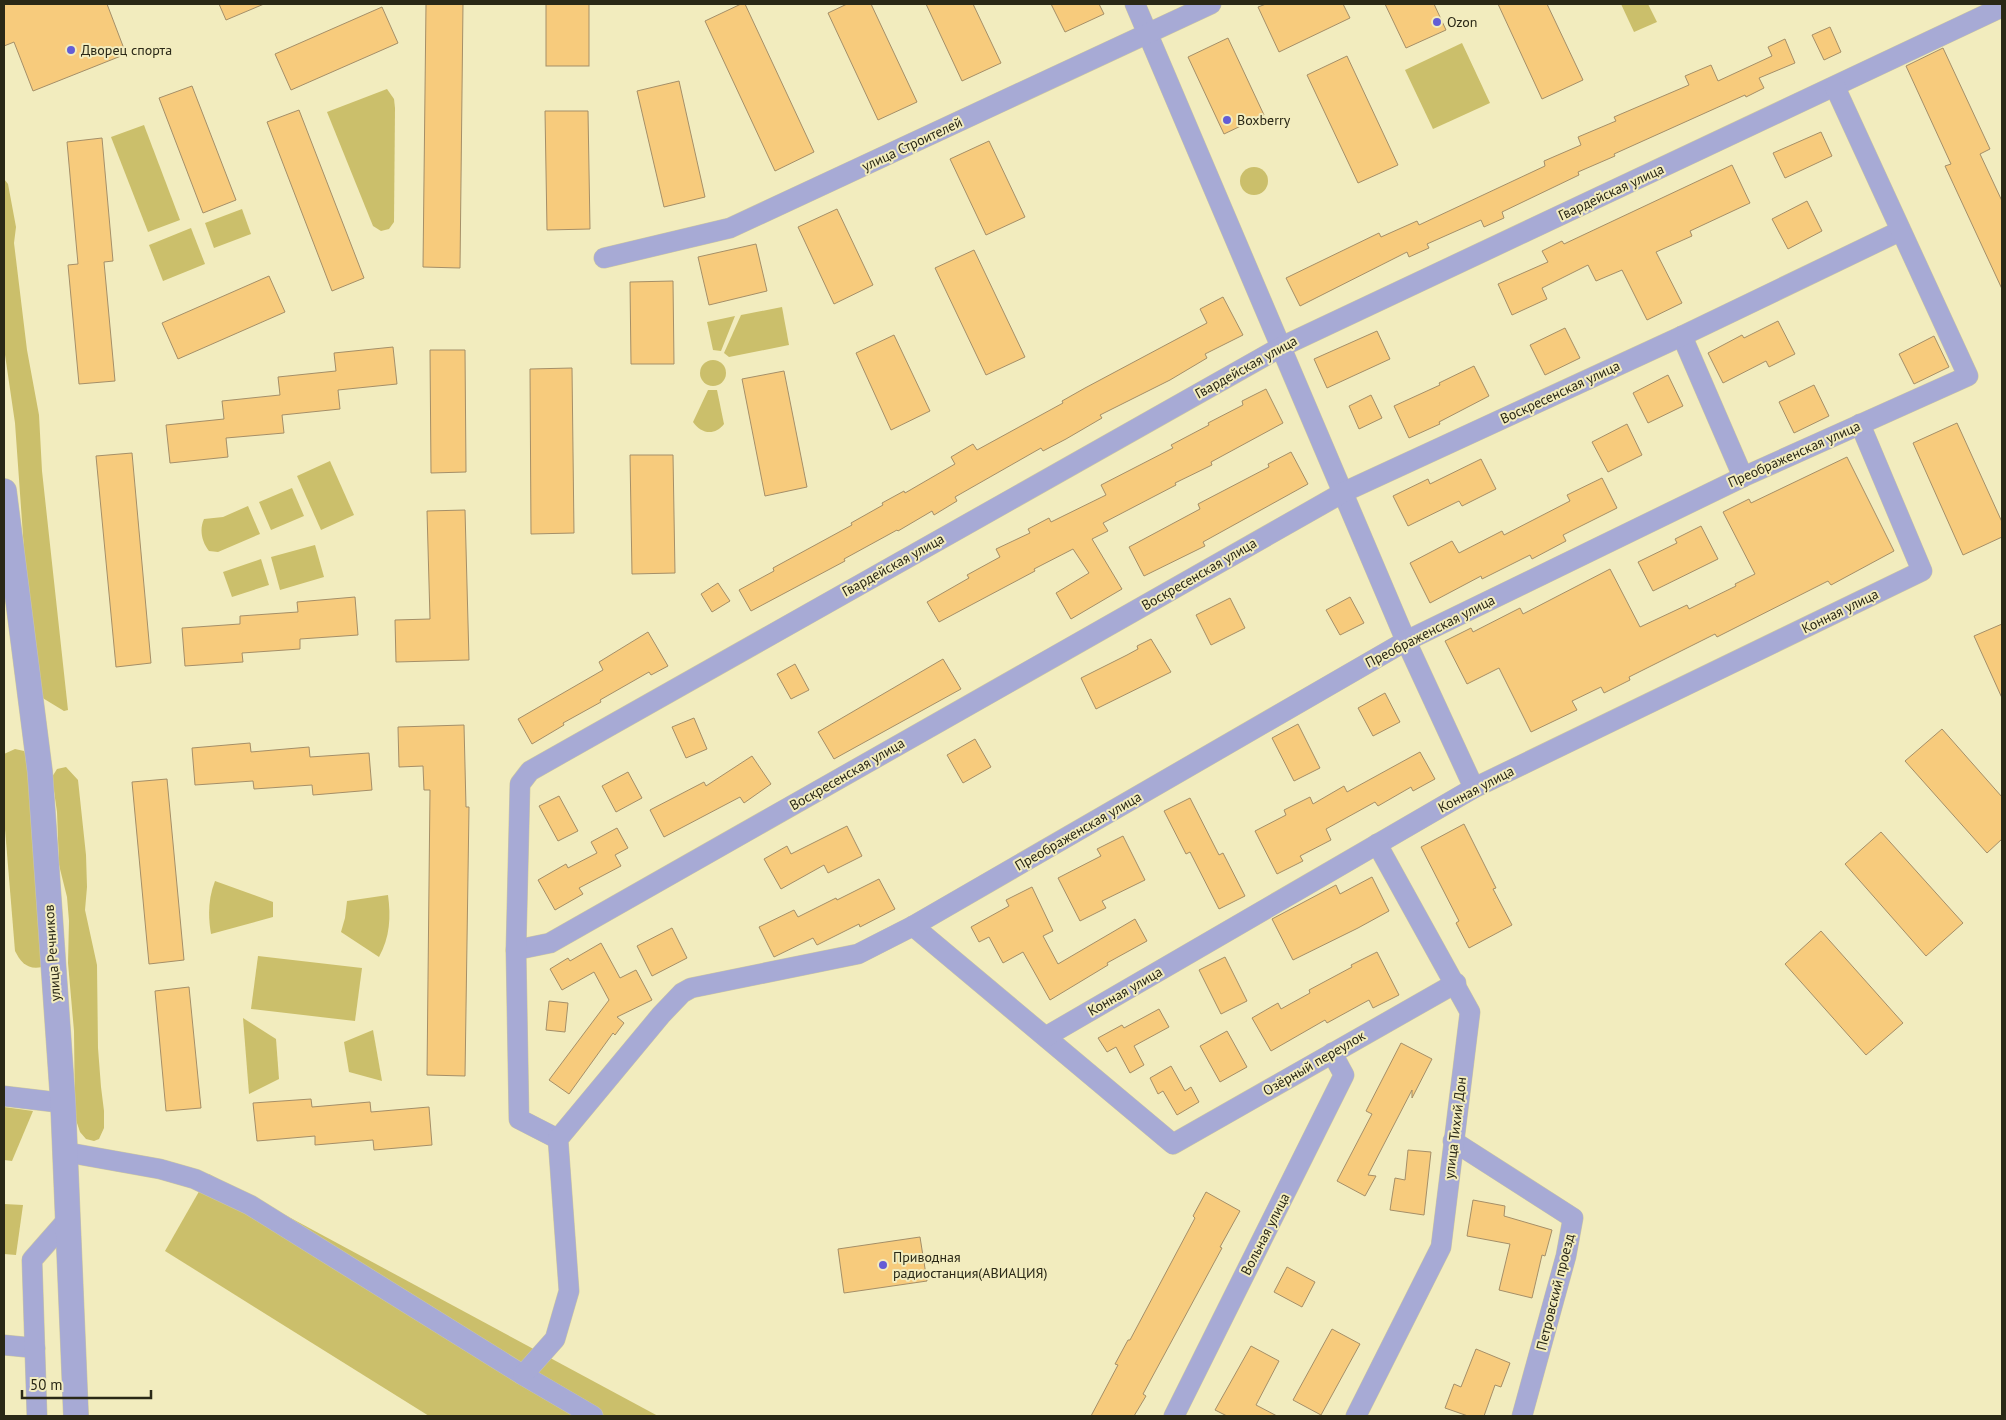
<svg xmlns="http://www.w3.org/2000/svg" width="2006" height="1420" font-family="'PT Sans',sans-serif">
<style>
.green{fill:#cbbf6b}
.building{fill:#f7cb7c;stroke:#a58f68}
.lines{fill:none;stroke-linecap:round;stroke-linejoin:round}
.minor-casing{stroke:#cec9a0;stroke-width:21}
.tertiary-casing{stroke:#cec9a0;stroke-width:26}
.minor{stroke:#a7aad5;stroke-width:20}
.tertiary{stroke:#a7aad5;stroke-width:25}
.poi-dot{fill:#635dd6;stroke:#f2ecbe;stroke-width:2}
.labels{text-anchor:middle;dominant-baseline:central;stroke-width:4;stroke-linejoin:round;paint-order:stroke}
.poi-label{font-size:14px;fill:#2a2816;stroke:#f2ecbe;text-anchor:start}
.street-label{font-size:14px;fill:#2a2816;stroke:#f2ecbe}
</style>
<rect width="100%" height="100%" fill="#f2ecbe"/>
<g class="green">
<path d="M 1621,4 L 1648,4 L 1657,22 L 1634,32 Z"/>
<path d="M 1462,43 L 1490,103 L 1433,129 L 1405,70 Z"/>
<path d="M 387,89 L 394,99 L 395,108 L 394,222 L 389,229 L 381,231 L 373,226 L 327,112 Z"/>
<path d="M 144,125 L 180,220 L 148,232 L 111,137 Z"/>
<circle cx="1254" cy="181" r="14"/>
<path d="M 4,179 L 8,184 L 16,227 L 14,243 L 27,350 L 39,415 L 42,471 L 68,710 L 64,711 L 41,697 L 28,606 L 15,423 L 4,348 Z"/>
<path d="M 242,209 L 251,234 L 214,248 L 205,223 Z"/>
<path d="M 191,228 L 205,264 L 163,281 L 149,245 Z"/>
<path d="M 782,307 L 789,345 L 729,357 L 724,353 L 741,315 Z"/>
<path d="M 735,316 L 721,351 L 713,350 L 707,322 Z"/>
<circle cx="713" cy="373" r="13"/>
<path d="M 708,390 L 717,390 L 724,424 C 715,436 701,434 693,422 Z"/>
<path d="M 330,461 L 354,515 L 321,530 L 297,476 Z"/>
<path d="M 292,488 L 304,516 L 271,530 L 259,502 Z"/>
<path d="M 248,506 L 260,534 L 218,552 L 209,551 C 202,542 199,530 204,519 L 223,517 Z"/>
<path d="M 315,545 L 324,577 L 280,590 L 271,557 Z"/>
<path d="M 261,559 L 269,585 L 232,597 L 223,572 Z"/>
<path d="M 15,749 L 24,751 L 28,759 L 42,967 C 28,970 21,963 15,951 L 4,817 L 4,754 Z"/>
<path d="M 66,767 L 78,780 L 86,855 L 87,887 L 85,910 L 97,965 L 98,1048 L 101,1087 L 104,1111 L 104,1128 L 99,1139 L 94,1141 L 86,1139 L 80,1132 L 75,1117 L 74,1031 L 68,963 L 69,921 L 67,897 L 59,865 L 57,812 L 52,777 L 57,769 Z"/>
<path d="M 215,881 L 273,902 L 273,917 L 211,934 C 208,916 208,899 215,881 Z"/>
<path d="M 388,895 C 391,917 390,937 379,957 L 341,932 L 345,918 L 347,901 Z"/>
<path d="M 258,956 L 362,968 L 355,1021 L 251,1009 Z"/>
<path d="M 243,1018 L 276,1039 L 279,1079 L 249,1094 Z"/>
<path d="M 373,1030 L 382,1081 L 349,1072 L 344,1042 Z"/>
<path d="M 4,1107 L 33,1111 L 12,1161 L 4,1160 Z"/>
<path d="M 209,1174 L 658,1416 L 429,1416 L 165,1251 Z"/>
<path d="M 4,1204 L 23,1205 L 16,1255 L 4,1254 Z"/>
</g>
<g class="building">
<path d="M 4,4 L 107,4 L 126,54 L 33,91 L 14,42 L 4,46 Z"/>
<path d="M 219,4 L 264,4 L 226,20 Z"/>
<path d="M 426,4 L 463,4 L 460,268 L 423,267 Z"/>
<rect x="546" y="4" width="43" height="62"/>
<path d="M 741,4 L 745,4 L 814,152 L 775,171 L 705,21 Z"/>
<path d="M 847,4 L 871,4 L 917,102 L 878,120 L 828,13 Z"/>
<path d="M 926,4 L 973,4 L 1001,63 L 962,81 Z"/>
<path d="M 1051,4 L 1099,4 L 1104,14 L 1065,32 Z"/>
<path d="M 1266,4 L 1343,4 L 1350,18 L 1279,52 L 1258,7 Z"/>
<path d="M 1385,4 L 1434,4 L 1446,30 L 1406,48 Z"/>
<path d="M 1498,4 L 1547,4 L 1583,80 L 1542,99 Z"/>
<path d="M 382,7 L 398,43 L 291,90 L 275,54 Z"/>
<path d="M 1830,27 L 1841,52 L 1824,60 L 1812,35 Z"/>
<path d="M 1228,38 L 1264,115 L 1224,134 L 1188,57 Z"/>
<path d="M 1785,39 L 1795,63 L 1759,78 L 1764,88 L 1746,97 L 1745,95 L 1614,154 L 1615,156 L 1578,172 L 1579,175 L 1502,212 L 1504,218 L 1484,227 L 1481,220 L 1427,244 L 1429,248 L 1409,257 L 1407,252 L 1300,306 L 1286,278 L 1379,233 L 1381,237 L 1417,221 L 1419,225 L 1545,166 L 1544,161 L 1581,145 L 1578,137 L 1616,121 L 1614,117 L 1689,85 L 1685,76 L 1711,65 L 1718,81 L 1772,56 L 1768,47 Z"/>
<path d="M 1943,48 L 1990,149 L 1980,154 L 2002,201 L 2002,289 L 1945,166 L 1951,164 L 1906,66 Z"/>
<path d="M 1347,56 L 1398,165 L 1358,183 L 1307,75 Z"/>
<path d="M 679,81 L 705,197 L 664,207 L 637,91 Z"/>
<path d="M 192,86 L 236,200 L 203,213 L 159,98 Z"/>
<path d="M 299,110 L 364,278 L 332,291 L 267,122 Z"/>
<path d="M 545,111 L 588,111 L 590,229 L 547,230 Z"/>
<path d="M 1821,132 L 1832,156 L 1785,178 L 1773,153 Z"/>
<path d="M 102,138 L 113,261 L 104,262 L 115,381 L 79,384 L 68,265 L 78,264 L 67,142 Z"/>
<path d="M 989,141 L 1025,217 L 986,235 L 950,159 Z"/>
<path d="M 1732,165 L 1750,203 L 1690,231 L 1692,236 L 1656,252 L 1682,303 L 1647,320 L 1622,270 L 1596,281 L 1588,265 L 1542,288 L 1547,299 L 1512,315 L 1498,284 L 1548,262 L 1542,251 L 1562,241 L 1564,244 Z"/>
<path d="M 1807,201 L 1822,231 L 1788,249 L 1772,219 Z"/>
<path d="M 837,209 L 873,285 L 834,304 L 798,227 Z"/>
<path d="M 756,244 L 767,291 L 709,305 L 698,257 Z"/>
<path d="M 974,250 L 1025,357 L 986,375 L 935,268 Z"/>
<path d="M 269,276 L 285,312 L 178,359 L 162,323 Z"/>
<path d="M 673,281 L 674,364 L 631,364 L 630,282 Z"/>
<path d="M 1223,297 L 1243,335 L 1205,354 L 1207,358 L 1170,380 L 1100,415 L 1102,418 L 1066,439 L 1043,451 L 1041,448 L 955,497 L 957,501 L 934,515 L 932,511 L 898,531 L 897,530 L 844,559 L 845,561 L 751,611 L 739,590 L 774,571 L 773,568 L 852,525 L 851,523 L 883,505 L 882,503 L 904,491 L 905,493 L 955,464 L 951,457 L 973,444 L 977,450 L 1063,403 L 1062,401 L 1085,388 L 1207,323 L 1200,309 Z"/>
<path d="M 1778,321 L 1795,354 L 1769,367 L 1766,361 L 1723,383 L 1708,353 L 1742,335 L 1744,338 Z"/>
<path d="M 1565,328 L 1580,358 L 1545,375 L 1530,345 Z"/>
<path d="M 1377,331 L 1390,359 L 1327,388 L 1314,359 Z"/>
<path d="M 894,335 L 930,411 L 891,430 L 856,353 Z"/>
<path d="M 1934,336 L 1949,367 L 1914,384 L 1899,354 Z"/>
<path d="M 393,347 L 397,384 L 338,390 L 340,409 L 282,415 L 284,433 L 226,438 L 228,457 L 170,463 L 166,425 L 224,419 L 222,401 L 280,395 L 278,377 L 336,371 L 334,353 Z"/>
<path d="M 430,350 L 465,350 L 466,472 L 431,473 Z"/>
<path d="M 1474,366 L 1489,396 L 1439,422 L 1440,424 L 1409,438 L 1394,406 L 1440,385 L 1439,383 Z"/>
<path d="M 572,368 L 574,533 L 531,534 L 530,369 Z"/>
<path d="M 784,371 L 807,487 L 765,496 L 742,379 Z"/>
<path d="M 1668,375 L 1683,406 L 1648,423 L 1633,393 Z"/>
<path d="M 1814,385 L 1829,416 L 1794,433 L 1779,402 Z"/>
<path d="M 1266,389 L 1283,423 L 1211,462 L 1212,465 L 1175,483 L 1176,485 L 1103,523 L 1108,531 L 1092,539 L 1122,589 L 1071,619 L 1056,593 L 1089,573 L 1073,549 L 1034,569 L 1035,571 L 939,622 L 927,602 L 969,578 L 967,575 L 1000,557 L 996,549 L 1030,533 L 1028,529 L 1049,518 L 1051,522 L 1106,495 L 1101,485 L 1173,448 L 1171,445 L 1209,425 L 1208,423 L 1243,405 L 1242,401 Z"/>
<path d="M 1371,395 L 1382,418 L 1359,429 L 1349,406 Z"/>
<path d="M 1957,423 L 2002,522 L 2002,537 L 1963,555 L 1913,443 Z"/>
<path d="M 1627,424 L 1642,455 L 1608,472 L 1592,442 Z"/>
<path d="M 1291,452 L 1308,484 L 1203,542 L 1205,546 L 1144,576 L 1129,547 L 1200,509 L 1198,504 L 1269,467 L 1268,464 Z"/>
<path d="M 132,453 L 151,663 L 116,667 L 96,456 Z"/>
<path d="M 630,455 L 673,455 L 675,573 L 632,574 Z"/>
<path d="M 1847,457 L 1894,551 L 1831,585 L 1828,581 L 1717,637 L 1715,634 L 1629,677 L 1630,680 L 1604,693 L 1601,687 L 1572,701 L 1577,710 L 1531,732 L 1499,668 L 1467,684 L 1445,641 L 1471,628 L 1473,632 L 1520,608 L 1523,614 L 1610,569 L 1640,627 L 1687,605 L 1689,609 L 1736,586 L 1735,584 L 1755,574 L 1723,512 L 1749,499 L 1751,503 Z"/>
<path d="M 1481,459 L 1496,489 L 1462,506 L 1459,501 L 1408,526 L 1393,496 L 1428,479 L 1430,484 Z"/>
<path d="M 1602,478 L 1617,508 L 1563,535 L 1566,541 L 1532,559 L 1530,555 L 1482,579 L 1481,576 L 1430,603 L 1410,563 L 1452,541 L 1459,553 L 1502,531 L 1504,535 L 1570,501 L 1567,495 Z"/>
<path d="M 465,510 L 469,660 L 396,662 L 395,620 L 430,619 L 427,511 Z"/>
<path d="M 1701,526 L 1718,559 L 1653,591 L 1638,562 L 1677,543 L 1675,539 Z"/>
<path d="M 718,583 L 730,601 L 712,612 L 701,594 Z"/>
<path d="M 355,597 L 358,635 L 300,639 L 300,649 L 242,653 L 243,662 L 185,666 L 182,628 L 240,624 L 240,616 L 298,612 L 297,602 Z"/>
<path d="M 1350,597 L 1364,623 L 1340,635 L 1326,610 Z"/>
<path d="M 1230,598 L 1245,628 L 1211,645 L 1196,615 Z"/>
<path d="M 2002,624 L 2002,698 L 1974,636 Z"/>
<path d="M 648,632 L 668,666 L 651,675 L 649,672 L 600,700 L 601,702 L 563,723 L 564,725 L 532,744 L 518,719 L 603,670 L 599,662 Z"/>
<path d="M 1151,639 L 1171,672 L 1096,709 L 1081,678 L 1127,655 L 1138,649 L 1137,646 Z"/>
<path d="M 943,659 L 961,689 L 834,759 L 818,732 Z"/>
<path d="M 795,664 L 809,690 L 791,699 L 777,674 Z"/>
<path d="M 1385,693 L 1400,722 L 1373,736 L 1358,708 Z"/>
<path d="M 694,718 L 707,749 L 686,758 L 672,727 Z"/>
<path d="M 1298,724 L 1320,768 L 1294,781 L 1272,738 Z"/>
<path d="M 464,725 L 466,807 L 469,807 L 465,1076 L 427,1075 L 430,790 L 424,790 L 423,766 L 399,767 L 398,727 Z"/>
<path d="M 1942,729 L 2002,797 L 2002,839 L 1987,853 L 1905,761 Z"/>
<path d="M 975,739 L 991,767 L 963,783 L 947,755 Z"/>
<path d="M 250,743 L 251,752 L 309,747 L 310,757 L 369,753 L 372,790 L 313,795 L 312,785 L 254,789 L 253,781 L 195,785 L 192,748 Z"/>
<path d="M 1420,752 L 1435,779 L 1413,791 L 1411,787 L 1378,806 L 1375,802 L 1326,829 L 1331,840 L 1300,856 L 1303,861 L 1277,874 L 1255,831 L 1286,815 L 1284,810 L 1310,797 L 1313,804 L 1344,786 L 1347,792 Z"/>
<path d="M 752,756 L 771,784 L 744,803 L 740,797 L 664,837 L 650,810 L 704,782 L 706,786 Z"/>
<path d="M 628,772 L 642,798 L 616,812 L 602,786 Z"/>
<path d="M 167,779 L 184,960 L 149,964 L 132,782 Z"/>
<path d="M 559,796 L 578,831 L 558,841 L 539,806 Z"/>
<path d="M 1190,798 L 1219,855 L 1223,853 L 1245,896 L 1219,909 L 1190,852 L 1186,854 L 1164,811 Z"/>
<path d="M 1464,824 L 1496,888 L 1493,889 L 1512,925 L 1469,948 L 1456,923 L 1459,921 L 1421,847 Z"/>
<path d="M 847,826 L 862,856 L 828,873 L 824,865 L 781,889 L 764,859 L 787,846 L 791,854 Z"/>
<path d="M 617,828 L 628,848 L 615,855 L 621,866 L 579,888 L 583,894 L 555,910 L 538,880 L 566,864 L 568,868 L 597,853 L 591,842 Z"/>
<path d="M 1881,832 L 1963,923 L 1926,956 L 1845,864 Z"/>
<path d="M 1123,836 L 1145,880 L 1102,901 L 1106,908 L 1080,921 L 1058,878 L 1101,856 L 1097,849 Z"/>
<path d="M 1372,877 L 1389,911 L 1358,928 L 1293,960 L 1272,919 L 1336,885 L 1340,894 Z"/>
<path d="M 879,879 L 895,909 L 860,927 L 859,924 L 817,945 L 813,938 L 774,957 L 759,927 L 794,910 L 798,917 L 836,898 L 837,900 Z"/>
<path d="M 1032,887 L 1053,931 L 1043,936 L 1058,964 L 1135,919 L 1147,941 L 1107,963 L 1108,965 L 1050,1000 L 1023,952 L 1003,963 L 989,937 L 979,942 L 971,927 L 1009,906 L 1006,900 Z"/>
<path d="M 672,928 L 687,958 L 652,976 L 637,946 Z"/>
<path d="M 1821,931 L 1903,1023 L 1866,1055 L 1785,964 Z"/>
<path d="M 601,943 L 620,978 L 636,970 L 652,1000 L 617,1017 L 624,1023 L 615,1035 L 613,1033 L 569,1094 L 549,1080 L 609,1000 L 594,972 L 562,990 L 550,969 L 568,958 L 570,961 Z"/>
<path d="M 1377,952 L 1399,995 L 1373,1008 L 1369,1000 L 1327,1023 L 1325,1020 L 1271,1051 L 1252,1018 L 1278,1003 L 1281,1009 L 1310,993 L 1309,990 L 1352,967 L 1351,965 Z"/>
<path d="M 1225,957 L 1247,1001 L 1221,1014 L 1199,970 Z"/>
<path d="M 189,987 L 201,1108 L 166,1111 L 155,991 Z"/>
<path d="M 549,1001 L 568,1003 L 565,1032 L 546,1030 Z"/>
<path d="M 1159,1009 L 1169,1027 L 1134,1046 L 1144,1065 L 1130,1073 L 1116,1047 L 1107,1052 L 1098,1038 L 1122,1025 L 1124,1028 Z"/>
<path d="M 1227,1031 L 1247,1067 L 1220,1082 L 1200,1046 Z"/>
<path d="M 1401,1043 L 1432,1059 L 1412,1098 L 1412,1090 L 1368,1175 L 1376,1176 L 1365,1196 L 1337,1181 L 1372,1114 L 1366,1111 Z"/>
<path d="M 1171,1066 L 1185,1091 L 1191,1087 L 1199,1102 L 1177,1115 L 1163,1091 L 1158,1094 L 1150,1078 Z"/>
<path d="M 311,1099 L 312,1107 L 370,1102 L 371,1112 L 429,1107 L 432,1145 L 374,1150 L 373,1140 L 315,1145 L 315,1136 L 257,1141 L 253,1103 Z"/>
<path d="M 1408,1150 L 1431,1152 L 1424,1215 L 1390,1210 L 1395,1178 L 1405,1180 Z"/>
<path d="M 1206,1192 L 1240,1211 L 1220,1247 L 1222,1248 L 1143,1394 L 1146,1396 L 1134,1416 L 1091,1416 L 1118,1365 L 1115,1364 L 1128,1340 L 1130,1340 L 1195,1218 L 1193,1216 Z"/>
<path d="M 1473,1200 L 1505,1206 L 1504,1216 L 1552,1230 L 1545,1256 L 1542,1255 L 1532,1298 L 1499,1290 L 1510,1244 L 1467,1236 Z"/>
<path d="M 920,1237 L 927,1281 L 844,1293 L 838,1249 Z"/>
<path d="M 1287,1267 L 1315,1282 L 1302,1307 L 1274,1292 Z"/>
<path d="M 1332,1329 L 1360,1344 L 1321,1415 L 1293,1400 Z"/>
<path d="M 1251,1346 L 1279,1361 L 1256,1405 L 1277,1416 L 1227,1416 L 1215,1410 Z"/>
<path d="M 1476,1349 L 1510,1363 L 1501,1387 L 1495,1385 L 1484,1416 L 1468,1416 L 1445,1408 L 1454,1384 L 1461,1387 Z"/>
</g>
<g class="lines">
<g class="minor-casing">
<g id="minor">
<path d="M 1135,4 L 1406,641 L 1474,788"/>
<path d="M 604,258 L 730,228 L 1211,4"/>
<path d="M 1682,336 L 1743,477"/>
<path d="M 913,926 L 1173,1144 L 1456,983"/>
<path d="M 516,950 L 550,943 L 1344,492 L 1682,336 L 1900,231"/>
<path d="M 1047,1036 L 1474,788 L 1922,571 L 1860,424"/>
<path d="M 4,1096 L 63,1103"/>
<path d="M 558,1139 L 519,1119 L 516,950 L 520,784 L 530,771 L 1281,347 L 2002,7"/>
<path d="M 1453,1141 L 1573,1218 L 1566,1256 L 1522,1416"/>
<path d="M 65,1152 L 160,1169 L 195,1179 L 250,1205 L 523,1375 L 593,1416"/>
<path d="M 4,1345 L 35,1348"/>
<path d="M 523,1375 L 555,1339 L 569,1291 L 558,1139 L 661,1015 L 682,993 L 691,988 L 858,954 L 913,926 L 1406,641 L 1743,477 L 1968,376 L 1835,87"/>
<path d="M 37,1416 L 32,1260 L 68,1219"/>
<path d="M 1174,1416 L 1344,1075 L 1332,1053"/>
<path d="M 1356,1416 L 1441,1247 L 1470,1012 L 1377,844"/>
</g>
</g>
<g class="tertiary-casing">
<path id="tertiary" d="M 4,491 L 40,772 L 63,1103 L 76,1416"/>
</g>
<use href="#minor" class="minor"/>
<use href="#tertiary" class="tertiary"/>
</g>
<g class="poi-dot">
<circle cx="1437" cy="22" r="5"/>
<circle cx="71" cy="50" r="5"/>
<circle cx="1227" cy="120" r="5"/>
<circle cx="883" cy="1265" r="5"/>
</g>
<g class="labels">
<g class="poi-label">
<text x="1447" y="22">Ozon</text>
<text x="81" y="50">Дворец спорта</text>
<text x="1237" y="120">Boxberry</text>
<text x="893" y="1257">Приводная<tspan x="893" dy="16">радиостанция(АВИАЦИЯ)</tspan></text>
</g>
<g class="street-label">
<text transform="translate(912 144) rotate(-25)">улица Строителей</text>
<text transform="translate(1611 192) rotate(-25)">Гвардейская улица</text>
<text transform="translate(1246 367) rotate(-29)">Гвардейская улица</text>
<text transform="translate(1560 392) rotate(-25)">Воскресенская улица</text>
<text transform="translate(1794 454) rotate(-24)">Преображенская улица</text>
<text transform="translate(893 565) rotate(-29)">Гвардейская улица</text>
<text transform="translate(1199 574) rotate(-30)">Воскресенская улица</text>
<text transform="translate(1840 611) rotate(-26)">Конная улица</text>
<text transform="translate(1430 631) rotate(-27)">Преображенская улица</text>
<text transform="translate(847 774) rotate(-30)">Воскресенская улица</text>
<text transform="translate(1476 789) rotate(-28)">Конная улица</text>
<text transform="translate(1078 831) rotate(-30)">Преображенская улица</text>
<text transform="translate(52 953) rotate(-94)">улица Речников</text>
<text transform="translate(1125 991) rotate(-30)">Конная улица</text>
<text transform="translate(1314 1063) rotate(-30)">Озёрный переулок</text>
<text transform="translate(1455 1128) rotate(-83)">улица Тихий Дон</text>
<text transform="translate(1265 1234) rotate(-63)">Вольная улица</text>
<text transform="translate(1555 1292) rotate(-76)">Петровский проезд</text>
</g>
</g>
<rect width="2006" height="1420" fill="none" stroke="#2a2816" stroke-width="10"/>
<path d="M22 1390v8h129v-8" fill="none" stroke="#2a2816" stroke-width="2.5"/>
<text x="30" y="1390" font-size="15" fill="#2a2816" stroke="#f2ecbe" stroke-width="4" paint-order="stroke">50 m</text>
</svg>
